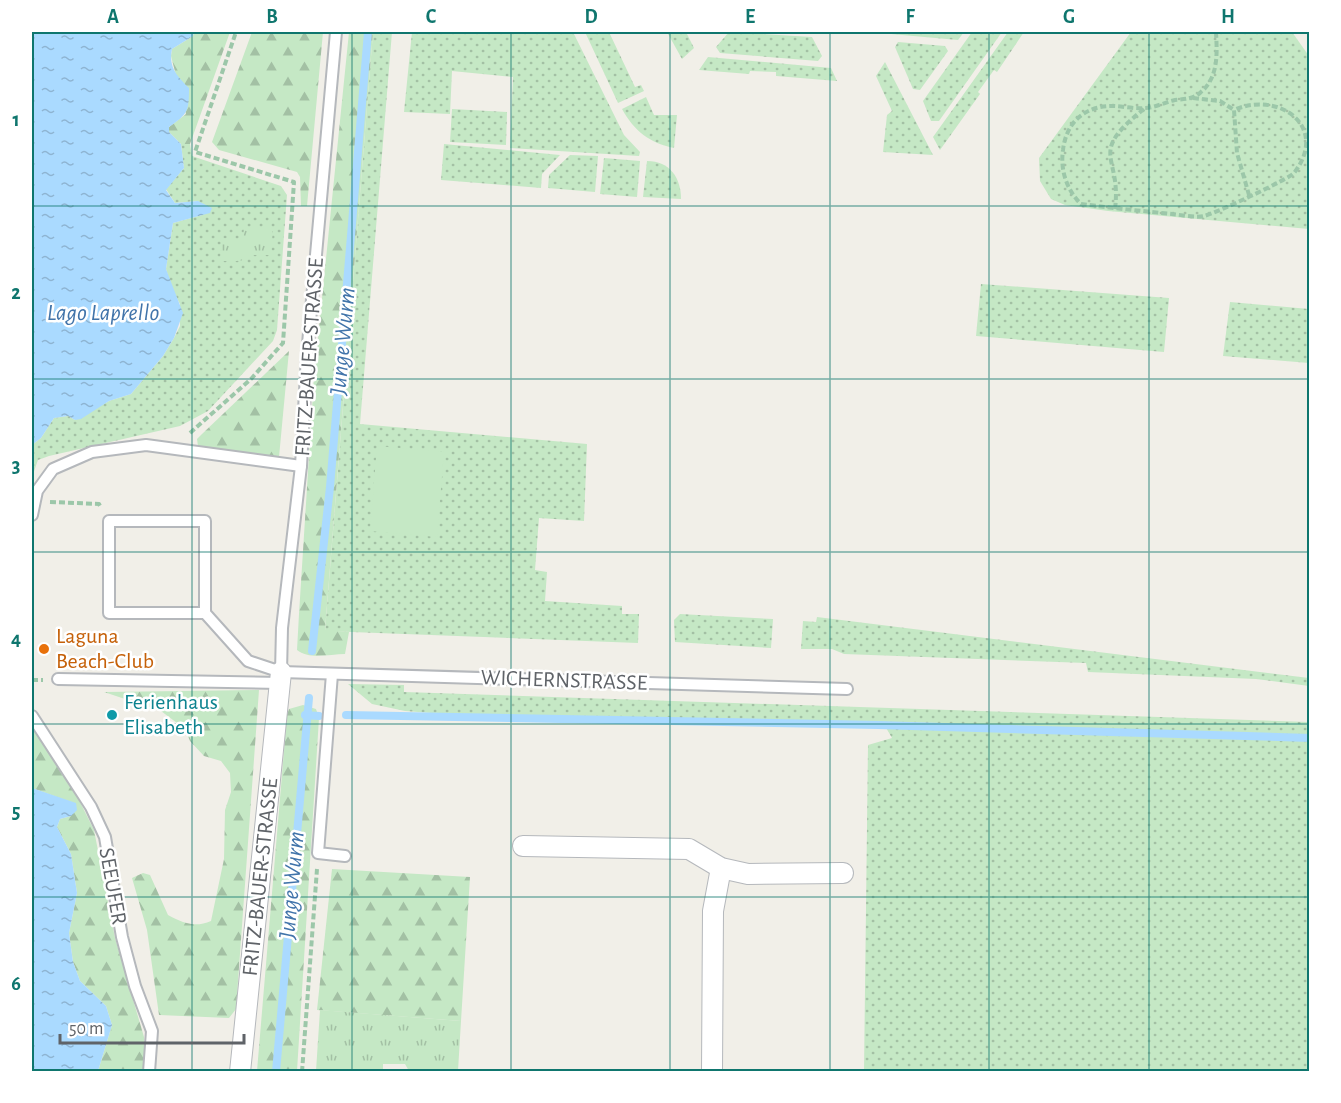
<svg xmlns="http://www.w3.org/2000/svg" width="1341" height="1103" font-family="'Alegreya Sans',sans-serif">
<style>
.grass{fill:url(#grass-dots)}
.forest{fill:url(#forest-firs)}
.park{fill:url(#park-tufts)}
.pitch{fill:#c5e8c5}
.water{fill:url(#water-ripples)}
.lines{fill:none;stroke-linecap:round;stroke-linejoin:round}
.stream{stroke:#aadaff;stroke-width:8}
.service-casing{stroke:#b5b8bc;stroke-width:14}
.minor-casing{stroke:#b5b8bc;stroke-width:22}
.path{stroke:#9cc7a9;stroke-width:4;stroke-dasharray:6 3;stroke-linecap:butt}
.service{stroke:#fff;stroke-width:10}
.minor{stroke:#fff;stroke-width:20}
.grid{fill:none;stroke:#0f766e;stroke-width:1.5;stroke-opacity:0.55}
.food-dot{fill:#e8710a;stroke:#fff;stroke-width:2}
.culture-dot{fill:#0f9aa8;stroke:#fff;stroke-width:2}
.labels{text-anchor:middle;dominant-baseline:central;stroke-width:5;stroke-linejoin:round;paint-order:stroke}
.street-label{font-size:22px;fill:#5f6368;stroke:#fff}
.food-label{font-size:22px;fill:#c56008;stroke:#fff;text-anchor:start}
.culture-label{font-size:22px;fill:#0d838f;stroke:#fff;text-anchor:start}
.water-label{font-size:24px;font-style:italic;fill:#4174aa;stroke:#fff}
.neatline{fill:none;stroke:#0f766e;stroke-width:2}
.grid-label{font-size:20px;text-anchor:middle;font-weight:bold;fill:#0f766e}
</style>
<defs>
<pattern id="grass-dots" width="8" height="8" patternUnits="userSpaceOnUse" patternTransform="scale(1.5)"><rect width="8" height="8" fill="#c5e8c5"/><path d="M2 2h.1M6 6h.1" fill="none" stroke="#a3c0a4" stroke-width="1.8" stroke-linecap="round"/></pattern>
<pattern id="forest-firs" width="22" height="20" patternUnits="userSpaceOnUse" patternTransform="scale(1.5)"><rect width="22" height="20" fill="#c5e8c5"/><path d="M5 1l3.5 6h-7zM16 11l3.5 6h-7z" fill="#a3c0a4"/></pattern>
<pattern id="park-tufts" width="24" height="20" patternUnits="userSpaceOnUse" patternTransform="scale(1.5)"><rect width="24" height="20" fill="#c5e8c5"/><path d="M3 7l-1-3M5 7V3M7 7l1-3M15 17l-1-3M17 17v-4M19 17l1-3" fill="none" stroke="#a3c0a4"/></pattern>
<pattern id="water-ripples" width="26" height="14" patternUnits="userSpaceOnUse" patternTransform="scale(1.5)"><rect width="26" height="14" fill="#aadaff"/><path d="M2 4q2-2 4 0t4 0M15 11q2-2 4 0t4 0" fill="none" stroke="#8eb4d2"/></pattern>
</defs>
<rect width="100%" height="100%" fill="#f1efe8"/>
<g class="grass">
<path d="M 373,32 L 392,32 L 360,424 L 587,444 L 584,521 L 539,518 L 535,570 L 547,572 L 545,601 L 622,606 L 622,614 L 639,614 L 638,643 L 325,631 Z"/>
<path d="M 412,32 L 573,32 L 624,135 L 640,152 L 639,156 L 510,148 L 513,77 L 452,71 L 450,114 L 404,112 Z"/>
<path d="M 585,32 L 609,32 L 635,87 L 641,85 L 644,91 L 618,103 Z"/>
<path d="M 667,32 L 686,32 L 694,48 L 682,59 Z"/>
<path d="M 729,32 L 812,37 L 822,56 L 818,61 L 720,53 L 716,47 Z"/>
<path d="M 890,32 L 964,32 L 958,40 L 891,34 Z"/>
<path d="M 972,32 L 1002,32 L 939,121 L 931,121 L 923,101 Z"/>
<path d="M 1008,32 L 1024,32 L 997,72 L 994,70 L 978,92 L 980,94 L 940,150 L 933,137 Z"/>
<path d="M 1131,32 L 1292,32 L 1309,56 L 1309,229 L 1108,211 L 1065,205 L 1051,199 L 1040,181 L 1039,158 Z"/>
<path d="M 898,42 L 945,46 L 948,51 L 920,90 L 913,89 L 895,47 Z"/>
<path d="M 708,57 L 831,68 L 837,81 L 776,76 L 776,72 L 750,71 L 749,74 L 699,70 Z"/>
<path d="M 885,62 L 933,155 L 883,152 L 887,115 L 892,111 L 876,76 Z"/>
<path d="M 646,97 L 654,115 L 677,115 L 674,148 C 650,143 634,131 622,109 Z"/>
<path d="M 452,109 L 507,112 L 506,145 L 450,142 Z"/>
<path d="M 181,144 L 190,144 L 192,156 L 281,186 L 287,195 L 277,330 L 273,341 L 208,411 L 180,426 L 49,456 L 38,460 L 32,477 L 32,445 L 41,438 L 54,418 L 68,416 L 75,420 L 109,401 L 131,394 L 163,356 L 174,338 L 180,326 L 180,304 L 172,289 L 166,269 L 173,223 L 202,215 L 198,201 L 175,203 L 166,189 L 184,168 Z"/>
<path d="M 444,144 L 560,155 L 542,174 L 541,188 L 441,180 Z"/>
<path d="M 570,155 L 598,156 L 595,192 L 548,188 L 549,175 Z"/>
<path d="M 604,158 L 640,161 L 637,197 L 600,194 Z"/>
<path d="M 647,161 C 670,161 681,178 681,199 L 643,197 Z"/>
<path d="M 981,284 L 1169,298 L 1164,352 L 976,336 Z"/>
<path d="M 1230,302 L 1309,309 L 1309,363 L 1223,356 Z"/>
<path d="M 680,614 L 773,619 L 771,648 L 675,642 L 674,620 Z"/>
<path d="M 817,617 L 1309,678 L 1309,686 L 1256,679 L 1088,672 L 1086,663 L 844,654 L 832,649 L 801,649 L 803,621 L 816,622 Z"/>
<path d="M 348,684 L 404,685 L 404,692 L 1309,722 L 1309,1071 L 864,1071 L 868,745 L 892,738 L 885,726 L 727,720 L 522,720 L 405,711 L 372,704 Z"/>
</g>
<g class="forest">
<path d="M 194,32 L 230,32 L 190,144 L 181,144 L 169,132 L 169,127 L 186,114 L 171,56 L 172,49 L 193,36 Z"/>
<path d="M 252,32 L 323,32 L 307,206 L 301,206 L 300,177 L 297,172 L 219,150 L 212,142 Z"/>
<path d="M 349,32 L 373,32 L 325,630 L 349,632 L 345,654 C 330,654 309,660 297,650 L 299,614 L 314,377 Z"/>
<path d="M 289,351 L 279,457 L 205,451 L 198,446 L 197,439 L 202,434 Z"/>
<path d="M 259,690 L 236,1009 L 229,1018 L 159,1015 L 147,930 L 132,878 L 143,873 L 150,875 L 168,915 C 183,923 195,928 211,921 L 224,859 L 225,810 L 231,792 L 230,773 L 221,761 L 204,756 L 190,741 L 185,729 L 161,711 L 104,692 Z"/>
<path d="M 303,705 L 316,709 L 319,718 L 297,1071 L 257,1071 L 287,715 L 289,709 Z"/>
<path d="M 32,727 L 63,768 L 94,830 L 115,938 L 144,1037 L 144,1071 L 98,1071 L 112,1025 L 106,1006 L 80,981 L 73,962 L 69,933 L 77,893 L 71,854 L 57,827 L 60,819 L 71,816 L 76,804 L 32,788 Z"/>
<path d="M 332,869 L 470,877 L 461,1021 L 317,1010 Z"/>
</g>
<g class="park">
<path d="M 244,227 L 273,227 L 271,255 L 246,255 L 241,261 L 220,261 L 222,238 L 243,241 Z"/>
<path d="M 320,1010 L 461,1021 L 458,1071 L 409,1071 L 405,1064 L 383,1064 L 383,1071 L 316,1071 Z"/>
</g>
<path class="pitch" d="M 377,446 L 444,452 L 437,537 L 370,531 Z"/>
<g class="water">
<path d="M 32,32 L 194,32 L 193,36 L 172,49 C 168,67 177,76 189,88 C 189,111 188,114 169,127 L 169,132 L 181,144 L 184,168 L 166,190 L 175,203 L 198,201 L 212,208 L 210,213 L 173,223 L 166,269 L 183,313 L 174,338 L 163,356 L 131,394 L 109,401 L 81,419 L 75,420 L 68,416 L 54,418 L 41,438 L 32,445 Z"/>
<path d="M 32,788 L 76,803 L 77,810 L 71,816 L 60,819 L 57,827 L 71,854 L 77,893 L 69,933 L 73,962 L 80,981 L 106,1006 L 112,1025 L 98,1071 L 32,1071 Z"/>
</g>
<g class="lines">
<g class="stream">
<path d="M 312,651 L 330,487 L 368,32"/>
<path d="M 305,715 L 319,716"/>
<path d="M 346,715 L 878,725 L 1310,738"/>
<path d="M 276,1072 L 309,698"/>
</g>
<g class="service-casing">
<g id="service">
<path d="M 32,515 L 37,491 L 53,469 L 92,452 L 146,445 L 301,466"/>
<rect x="109" y="521" width="96" height="92"/>
<path d="M 205,613 L 248,661 L 281,672 L 847,689"/>
<path d="M 281,672 L 282,628 L 301,466 L 307,355 L 336,32"/>
<path d="M 332,674 L 318,853 L 345,856"/>
<path d="M 58,679 L 280,683"/>
<path d="M 32,716 L 91,807 L 105,837 L 122,937 L 135,986 L 152,1031 L 149,1072"/>
</g>
</g>
<g class="minor-casing">
<g id="minor">
<path d="M 523,846 L 689,849 L 721,868 L 748,874 L 843,873"/>
<path d="M 240,1072 L 281,672"/>
<path d="M 712,1072 L 713,911 L 721,868"/>
</g>
</g>
<g class="path">
<path d="M 1216,32 C 1217,52 1219,77 1201,92 C 1194,99 1185,99 1175,100 C 1165,102 1155,108 1144,108 C 1134,109 1122,106 1112,106 C 1084,106 1066,123 1063,150 C 1060,171 1067,190 1081,204 C 1112,208 1142,211 1172,214 C 1182,215 1195,218 1204,216 C 1214,214 1289,179 1294,173 C 1330,127 1279,90 1234,110 L 1237,153 L 1249,195"/>
<path d="M 1193,98 L 1220,101 L 1234,110"/>
<path d="M 1115,209 C 1122,154 1086,155 1144,109"/>
<path d="M 190,433 L 251,379 L 283,343 L 294,182 L 195,152 L 236,32"/>
<path d="M 50,502 L 99,504 L 101,508"/>
<path d="M 32,680 L 43,680"/>
<path d="M 302,1072 L 317,869"/>
</g>
<use href="#service" class="service"/>
<use href="#minor" class="minor"/>
</g>
<path class="grid" d="M 192,32 L 192,1072M 352,32 L 352,1072M 511,32 L 511,1072M 670,32 L 670,1072M 830,32 L 830,1072M 989,32 L 989,1072M 1149,32 L 1149,1072M 32,206 L 1310,206M 32,379 L 1310,379M 32,552 L 1310,552M 32,724 L 1310,724M 32,897 L 1310,897"/>
<circle class="food-dot" cx="44" cy="649" r="6"/>
<circle class="culture-dot" cx="112" cy="715" r="6"/>
<g class="labels">
<g class="street-label">
<text transform="translate(309 357) rotate(-86)">FRITZ-BAUER-STRASSE</text>
<text transform="translate(564 680) rotate(2)">WICHERNSTRASSE</text>
<text transform="translate(260 877) rotate(-84)">FRITZ-BAUER-STRASSE</text>
<text transform="translate(113 886) rotate(80)">SEEUFER</text>
</g>
<g class="food-label">
<text x="56" y="636">Laguna<tspan x="56" dy="25">Beach-Club</tspan></text>
</g>
<g class="culture-label">
<text x="124" y="702">Ferienhaus<tspan x="124" dy="25">Elisabeth</tspan></text>
</g>
<g class="water-label">
<text x="103" y="313">Lago Laprello</text>
<text transform="translate(343 341) rotate(-85)">Junge Wurm</text>
<text transform="translate(292 885) rotate(-85)">Junge Wurm</text>
</g>
</g>
<rect width="1341" height="1103" fill="none" stroke="#ffffff" stroke-width="66"/>
<path d="M60 1034v9h184v-9" fill="none" stroke="#5f6368" stroke-width="3"/>
<text x="69" y="1034" font-size="18" fill="#5f6368" stroke="#ffffff" stroke-width="4.5" paint-order="stroke">50 m</text>
<rect x="33" y="33" width="1275" height="1037" class="neatline"/>
<g class="grid-label">
<text x="113" y="23">A</text>
<text x="272" y="23">B</text>
<text x="431" y="23">C</text>
<text x="591" y="23">D</text>
<text x="750" y="23">E</text>
<text x="910" y="23">F</text>
<text x="1069" y="23">G</text>
<text x="1228" y="23">H</text>
<text x="16" y="126">1</text>
<text x="16" y="299">2</text>
<text x="16" y="472">3</text>
<text x="16" y="645">4</text>
<text x="16" y="818">5</text>
<text x="16" y="990">6</text>
</g>
</svg>
